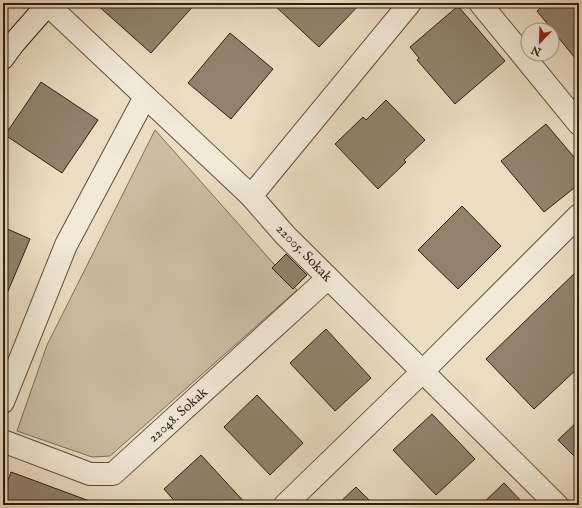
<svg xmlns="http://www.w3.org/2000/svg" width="582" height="508" font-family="'IM FELL English',serif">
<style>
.green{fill:#cbbda4;stroke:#7c6e5a}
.building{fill:#90826d;stroke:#2d1f11}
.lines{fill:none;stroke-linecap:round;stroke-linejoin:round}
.street-casing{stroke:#5c4e3d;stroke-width:24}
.secondary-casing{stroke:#2d1f11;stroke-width:24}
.street{stroke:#f2e9d7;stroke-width:22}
.secondary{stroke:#f2e9d7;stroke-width:22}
.labels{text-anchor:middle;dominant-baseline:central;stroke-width:3.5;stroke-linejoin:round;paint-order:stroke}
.street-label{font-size:14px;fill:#2d1f11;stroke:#f2e9d7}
</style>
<rect width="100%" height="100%" fill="#ebddc2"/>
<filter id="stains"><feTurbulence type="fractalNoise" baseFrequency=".005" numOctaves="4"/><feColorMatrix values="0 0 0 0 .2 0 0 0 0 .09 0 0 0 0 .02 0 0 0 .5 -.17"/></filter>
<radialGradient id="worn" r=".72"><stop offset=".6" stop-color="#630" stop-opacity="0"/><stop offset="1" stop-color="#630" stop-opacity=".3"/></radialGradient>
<path class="green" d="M 155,130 L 297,290 L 110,456 L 92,457 L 17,431 L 47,345 Z"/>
<g class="building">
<path d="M 95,3 L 196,3 L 151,53 Z"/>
<path d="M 272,3 L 361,3 L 319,47 Z"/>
<path d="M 547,3 L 579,3 L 579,63 L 537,11 Z"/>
<path d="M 458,6 L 505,61 L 455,104 L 417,60 L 419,58 L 410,47 Z"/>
<path d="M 230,33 L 273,69 L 231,119 L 188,83 Z"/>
<path d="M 41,82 L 98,120 L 62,173 L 5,135 Z"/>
<path d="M 386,100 L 425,140 L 404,160 L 406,162 L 378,189 L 335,144 L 363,117 L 366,120 Z"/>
<path d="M 546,124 L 579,163 L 579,184 L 544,212 L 501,161 Z"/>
<path d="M 462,206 L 501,246 L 458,289 L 418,250 Z"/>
<path d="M 3,227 L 30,239 L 3,303 Z"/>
<path d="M 286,254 L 307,275 L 293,289 L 272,268 Z"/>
<path d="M 579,269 L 579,367 L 534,409 L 486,359 Z"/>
<path d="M 326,329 L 371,378 L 335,411 L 290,363 Z"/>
<path d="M 257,395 L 303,443 L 270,475 L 224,427 Z"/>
<path d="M 432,414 L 475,459 L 436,495 L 393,450 Z"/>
<path d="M 579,420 L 579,461 L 558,440 Z"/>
<path d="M 201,455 L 247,505 L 178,505 L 164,489 Z"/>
<path d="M 11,472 L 95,503 L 95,505 L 3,505 L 3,494 Z"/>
<path d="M 504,483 L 525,505 L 481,505 Z"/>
<path d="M 356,487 L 374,505 L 337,505 Z"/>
</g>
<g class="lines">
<g class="street-casing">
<g id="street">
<path d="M 480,3 L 579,124"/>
<path d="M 47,4 L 251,196 L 285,235 L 557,505"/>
<path d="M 251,196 L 410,3"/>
<path d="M 3,402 L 66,245 L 145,97"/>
<path d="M 3,441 L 90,474 L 113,474 L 328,278"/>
<path d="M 285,505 L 422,372 L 579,215"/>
</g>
</g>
<g class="secondary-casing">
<path id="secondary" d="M 3,58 L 14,43 L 49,3"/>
</g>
<use href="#street" class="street"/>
<use href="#secondary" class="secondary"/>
</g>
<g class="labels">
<g class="street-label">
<text transform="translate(304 253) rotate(46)">22005. Sokak</text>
<text transform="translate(178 415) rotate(-42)">22048. Sokak</text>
</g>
</g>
<rect width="582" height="508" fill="none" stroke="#ebddc2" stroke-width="16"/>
<rect x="4" y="4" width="574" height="500" fill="none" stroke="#2d1f11" stroke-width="2"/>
<rect x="8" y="8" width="566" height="492" fill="none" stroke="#2d1f11"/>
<g transform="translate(540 42) rotate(203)"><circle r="19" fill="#f2e9d7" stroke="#a39888"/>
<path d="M0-3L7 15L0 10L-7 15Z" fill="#8f2418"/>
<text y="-6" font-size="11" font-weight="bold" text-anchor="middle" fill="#2d1f11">N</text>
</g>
<rect width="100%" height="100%" filter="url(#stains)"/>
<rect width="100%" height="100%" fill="url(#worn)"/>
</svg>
